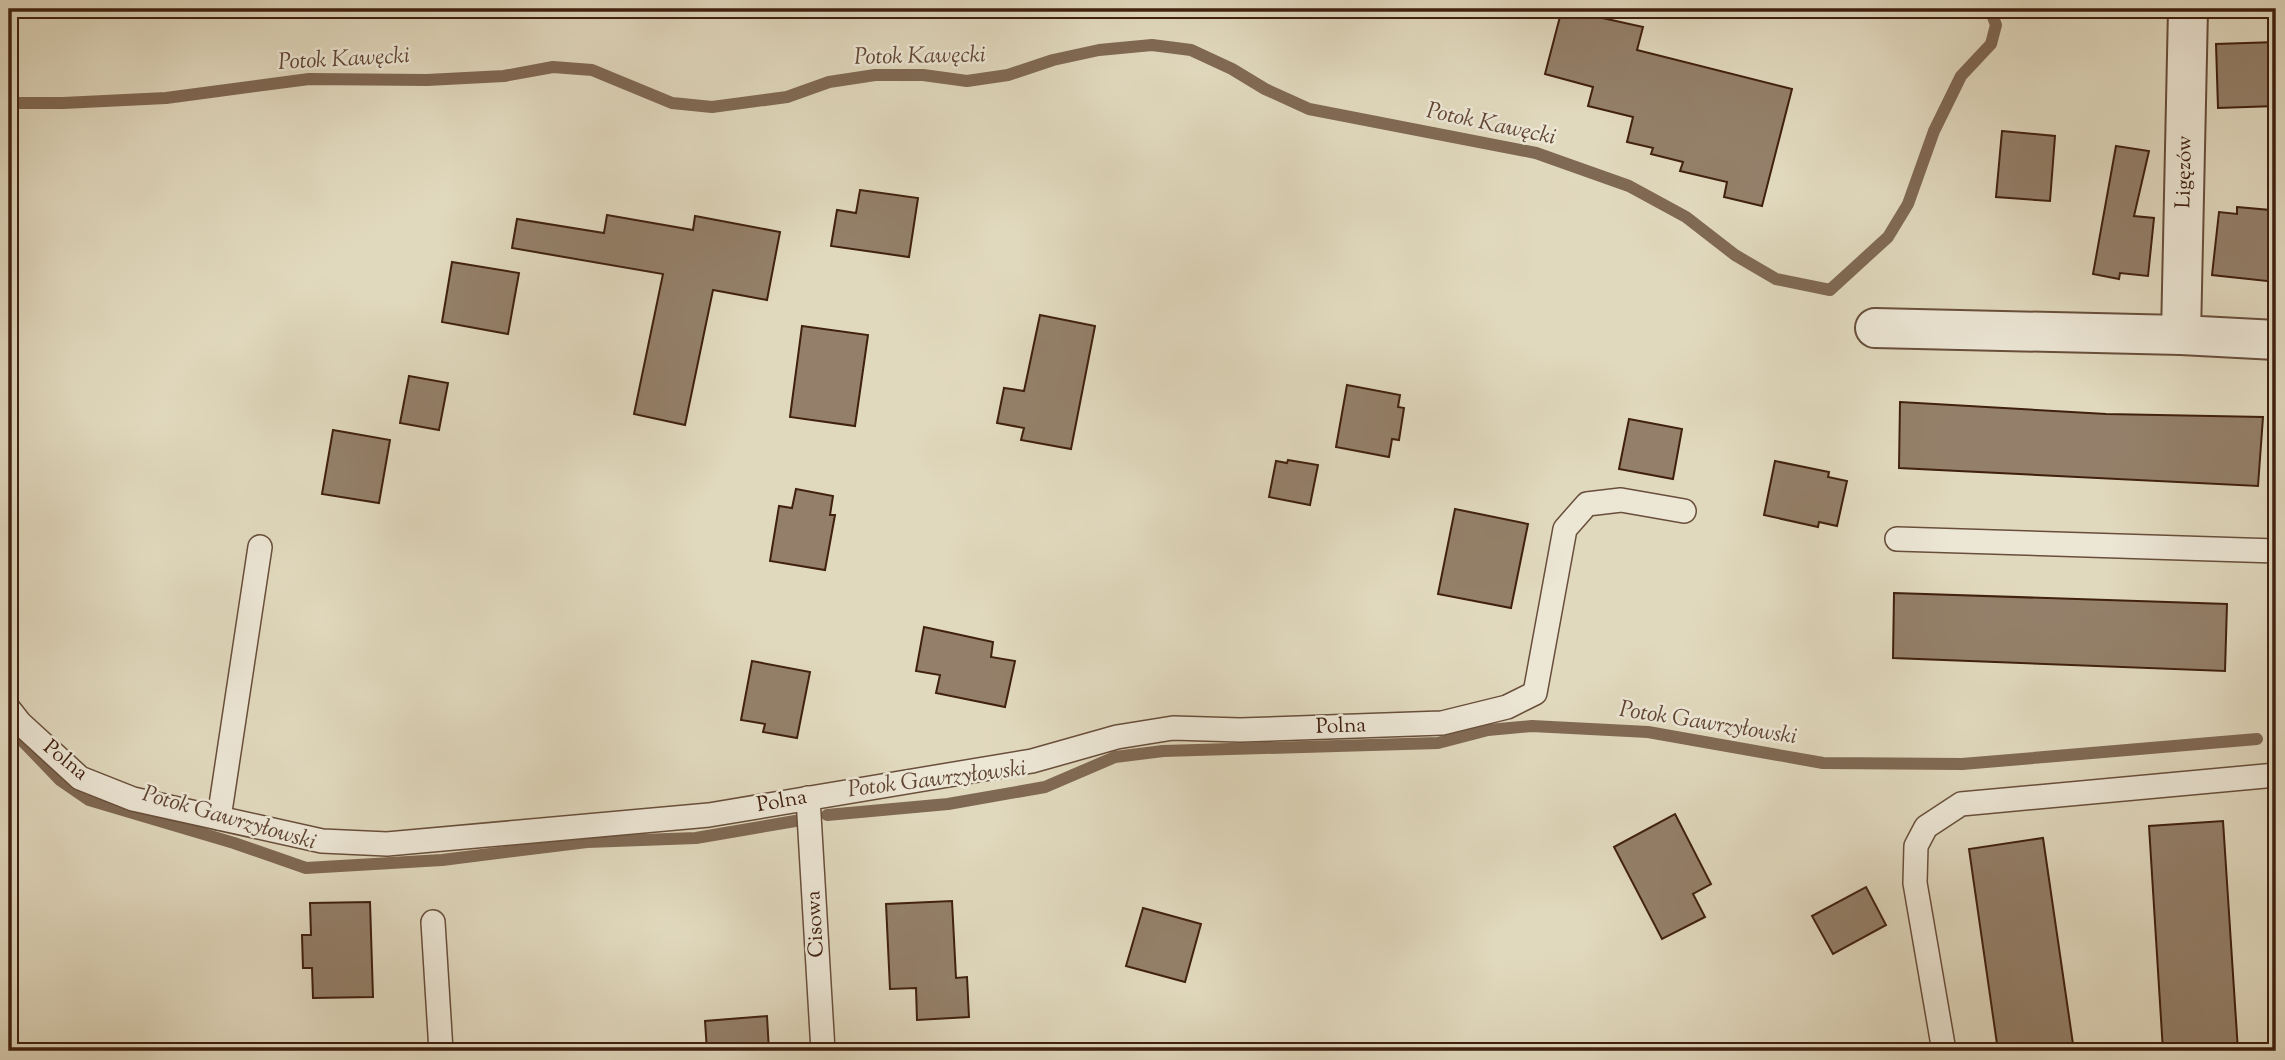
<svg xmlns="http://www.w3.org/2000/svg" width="2285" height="1060" font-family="'Sorts Mill Goudy',serif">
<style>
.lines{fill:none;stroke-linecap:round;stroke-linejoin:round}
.stream{stroke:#806954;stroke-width:12}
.building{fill:#94806a;stroke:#40200f;stroke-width:2}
.lane-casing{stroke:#684e3b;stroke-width:26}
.street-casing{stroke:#684e3b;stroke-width:42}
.lane{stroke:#ece6d5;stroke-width:23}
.street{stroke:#ece6d5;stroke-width:38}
.labels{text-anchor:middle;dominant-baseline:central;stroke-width:5;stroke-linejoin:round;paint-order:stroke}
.street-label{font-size:21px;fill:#40200f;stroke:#ece6d5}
.water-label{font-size:23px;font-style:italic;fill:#604532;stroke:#ece6d5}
</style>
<rect width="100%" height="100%" fill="#e1d9be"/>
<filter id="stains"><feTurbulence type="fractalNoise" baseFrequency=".00286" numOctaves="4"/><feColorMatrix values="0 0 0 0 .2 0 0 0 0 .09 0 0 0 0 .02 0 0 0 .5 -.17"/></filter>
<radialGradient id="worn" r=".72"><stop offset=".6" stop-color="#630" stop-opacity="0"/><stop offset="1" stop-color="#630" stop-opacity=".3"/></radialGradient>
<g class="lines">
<g class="stream">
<path d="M 9,103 L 63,103 L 166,98 L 309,79 L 427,80 L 504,76 L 553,67 L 592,70 L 672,103 L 712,107 L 787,97 L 829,82 L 875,75 L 923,75 L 967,81 L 1008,75 L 1053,60 L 1099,50 L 1152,45 L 1191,50 L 1232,69 L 1265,89 L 1309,109 L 1536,153 L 1629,186 L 1686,217 L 1735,255 L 1776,279 L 1830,290 L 1888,237 L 1908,204 L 1934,131 L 1961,76 L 1991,44 L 1996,25 L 1990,9"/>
<path d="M 9,727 L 60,780 L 89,800 L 234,843 L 306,868 L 442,860 L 587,842 L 696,838 L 801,820"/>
<path d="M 827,815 L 948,804 L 1045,787 L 1115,757 L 1163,751 L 1438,743 L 1488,730 L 1532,726 L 1648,732 L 1823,763 L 1962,764 L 2257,739"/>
</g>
</g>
<g class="building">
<path d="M 1562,9 L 1643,27 L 1637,50 L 1792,89 L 1762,206 L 1724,197 L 1727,182 L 1680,171 L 1683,162 L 1651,154 L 1653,148 L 1627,142 L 1633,117 L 1588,106 L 1593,87 L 1545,74 Z"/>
<path d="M 2276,42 L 2276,106 L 2218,108 L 2216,44 Z"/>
<path d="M 2002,131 L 2055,136 L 2050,201 L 1996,197 Z"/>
<path d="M 2116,146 L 2149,151 L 2134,216 L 2154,218 L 2148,276 L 2120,273 L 2119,279 L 2093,274 Z"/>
<path d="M 860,190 L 918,198 L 909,257 L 831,246 L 837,210 L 856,213 Z"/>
<path d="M 2237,207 L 2270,210 L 2269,218 L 2276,218 L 2276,282 L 2212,275 L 2219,212 L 2237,214 Z"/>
<path d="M 607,215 L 693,230 L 695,216 L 780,232 L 767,300 L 713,290 L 685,425 L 634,414 L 663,274 L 512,248 L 517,219 L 604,233 Z"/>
<path d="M 452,262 L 519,273 L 508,334 L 442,322 Z"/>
<path d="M 1040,315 L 1095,326 L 1071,449 L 1021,440 L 1024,428 L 997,423 L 1004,388 L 1024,391 Z"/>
<path d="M 802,326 L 868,335 L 855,426 L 790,417 Z"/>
<path d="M 409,376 L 448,383 L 439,430 L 400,423 Z"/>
<path d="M 1347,385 L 1400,395 L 1398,407 L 1404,408 L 1399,440 L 1392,439 L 1389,457 L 1336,447 Z"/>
<path d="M 1900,402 L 2106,414 L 2263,417 L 2258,486 L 1899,468 Z"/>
<path d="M 1629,419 L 1682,429 L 1673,479 L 1619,469 Z"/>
<path d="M 333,430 L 390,440 L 379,503 L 322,494 Z"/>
<path d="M 1288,460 L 1318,465 L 1310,505 L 1269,497 L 1276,461 L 1287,463 Z"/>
<path d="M 1775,461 L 1829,472 L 1828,477 L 1847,481 L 1837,526 L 1819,522 L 1818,527 L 1764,515 Z"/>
<path d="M 796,489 L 833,496 L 830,515 L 835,515 L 825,570 L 770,561 L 779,506 L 792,508 Z"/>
<path d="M 1455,509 L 1528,524 L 1511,608 L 1438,594 Z"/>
<path d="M 1894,593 L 2227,604 L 2225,671 L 1893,658 Z"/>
<path d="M 924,627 L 993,642 L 991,657 L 1015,661 L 1005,707 L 936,693 L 940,675 L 916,671 Z"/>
<path d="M 752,661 L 810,672 L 797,738 L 763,732 L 765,724 L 741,720 Z"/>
<path d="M 1675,814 L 1711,884 L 1693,894 L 1705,917 L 1662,939 L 1614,847 Z"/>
<path d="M 2223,821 L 2238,1051 L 2163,1051 L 2149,826 Z"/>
<path d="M 2043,838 L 2074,1051 L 1998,1051 L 1969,849 Z"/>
<path d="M 1866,887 L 1886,925 L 1833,954 L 1812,916 Z"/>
<path d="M 952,901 L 956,978 L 967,977 L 969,1017 L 917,1020 L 916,988 L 890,989 L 886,904 Z"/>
<path d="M 370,902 L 373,997 L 313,998 L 312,968 L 303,968 L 302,935 L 311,935 L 310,903 Z"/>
<path d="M 1143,908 L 1201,924 L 1185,982 L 1126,966 Z"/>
<path d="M 767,1016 L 769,1051 L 707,1051 L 705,1021 Z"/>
</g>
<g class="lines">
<g class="lane-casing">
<g id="lane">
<path d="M 1897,539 L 2276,551"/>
<path d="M 9,709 L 20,723 L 80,778 L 133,799 L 322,841 L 387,844 L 709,815 L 1032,761 L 1117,737 L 1173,728 L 1240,730 L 1442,723 L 1507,707 L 1535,693 L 1565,529 L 1587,504 L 1621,500 L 1684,511"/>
<path d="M 808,798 L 823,1051"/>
<path d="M 219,818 L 260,547"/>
<path d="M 433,922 L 441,1051"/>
<path d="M 1944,1051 L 1915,883 L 1916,846 L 1926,827 L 1961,804 L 2276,775"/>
</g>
</g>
<g class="street-casing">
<g id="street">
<path d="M 2188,9 L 2181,335 L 2276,340"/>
<path d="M 1875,328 L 2181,335"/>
</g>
</g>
<use href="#lane" class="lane"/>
<use href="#street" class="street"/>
</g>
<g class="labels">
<g class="street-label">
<text transform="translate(2185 172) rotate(-89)">Ligęzów</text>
<text transform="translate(1341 727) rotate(-2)">Polna</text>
<text transform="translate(65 761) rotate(39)">Polna</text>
<text transform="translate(782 802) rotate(-10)">Polna</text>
<text transform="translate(816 924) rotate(-93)">Cisowa</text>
</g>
<g class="water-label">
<text transform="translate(920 57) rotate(-1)">Potok Kawęcki</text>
<text transform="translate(344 60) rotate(-3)">Potok Kawęcki</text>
<text transform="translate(1491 125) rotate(12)">Potok Kawęcki</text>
<text transform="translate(1708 724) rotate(9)">Potok Gawrzyłowski</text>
<text transform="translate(937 780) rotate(-7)">Potok Gawrzyłowski</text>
<text transform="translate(229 819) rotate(16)">Potok Gawrzyłowski</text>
</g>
</g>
<rect width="2285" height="1060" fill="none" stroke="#e1d9be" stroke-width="35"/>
<rect x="10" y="10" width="2264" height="1039" fill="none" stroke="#40200f" stroke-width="3.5"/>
<rect x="18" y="18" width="2250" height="1025" fill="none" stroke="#40200f" stroke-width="2"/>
<rect width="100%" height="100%" filter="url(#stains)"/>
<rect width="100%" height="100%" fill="url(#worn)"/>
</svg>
